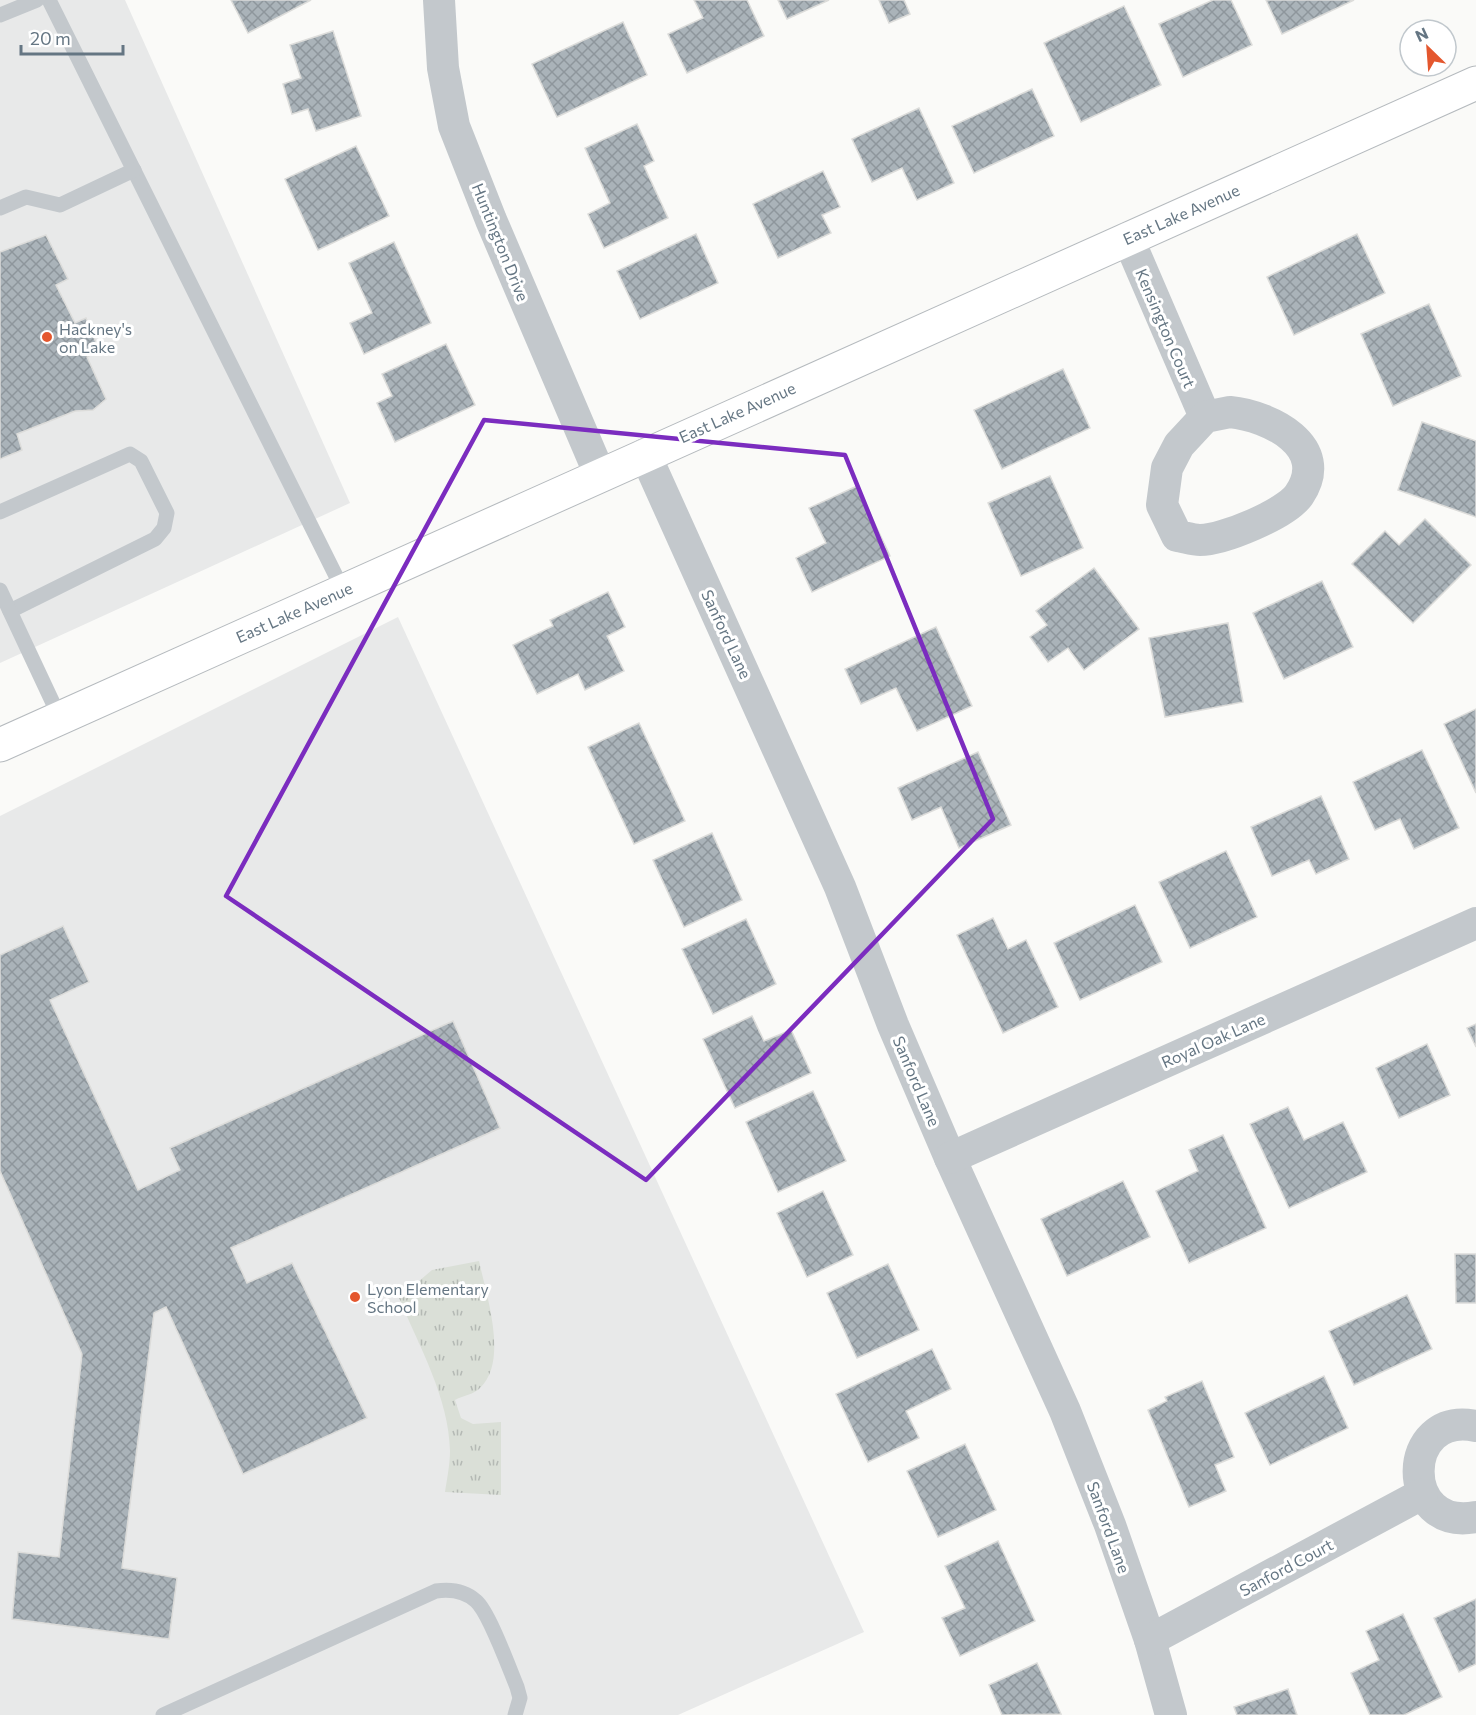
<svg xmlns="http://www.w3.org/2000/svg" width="1476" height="1715" font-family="Commissioner,sans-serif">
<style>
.built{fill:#e8e9e9}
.grass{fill:url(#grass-tufts)}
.building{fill:url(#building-cross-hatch);stroke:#dcdcda;stroke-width:1.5}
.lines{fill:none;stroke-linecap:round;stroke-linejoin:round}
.primary-casing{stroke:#b5babe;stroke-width:35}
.service{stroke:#c3c8cc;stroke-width:15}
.minor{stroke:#c3c8cc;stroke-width:32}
.primary{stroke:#fff;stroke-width:33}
.marked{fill:none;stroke:#7b2cbf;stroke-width:4.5;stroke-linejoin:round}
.poi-dot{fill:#e4572e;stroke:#fff;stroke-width:2}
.labels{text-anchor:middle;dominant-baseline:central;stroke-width:6;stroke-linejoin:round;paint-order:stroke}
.street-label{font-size:16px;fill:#657683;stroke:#fff}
.poi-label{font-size:16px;fill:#657683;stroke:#fff;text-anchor:start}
</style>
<defs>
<pattern id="grass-tufts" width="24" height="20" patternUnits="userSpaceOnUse" patternTransform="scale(1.5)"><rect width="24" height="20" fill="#dadfd7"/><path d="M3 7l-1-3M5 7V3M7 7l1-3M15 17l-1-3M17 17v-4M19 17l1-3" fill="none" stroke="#b4b9b4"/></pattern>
<pattern id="building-cross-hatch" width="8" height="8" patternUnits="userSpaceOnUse" patternTransform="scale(1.5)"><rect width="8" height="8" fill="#aab3b9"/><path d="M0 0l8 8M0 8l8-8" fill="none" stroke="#8e969c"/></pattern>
</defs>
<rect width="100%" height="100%" fill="#fafaf8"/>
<g class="built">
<path d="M 0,0 L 125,0 L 350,503 L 0,663 Z"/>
<path d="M 398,617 L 864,1632 L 678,1715 L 0,1715 L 0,816 Z"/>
</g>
<path class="grass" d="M 479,1261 C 486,1294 509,1361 480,1388 C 475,1394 462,1396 455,1400 L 461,1418 L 473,1424 L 501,1422 L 501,1495 L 445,1492 C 447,1479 450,1464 450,1451 C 449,1398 419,1346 399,1298 L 432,1270 Z"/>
<g class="building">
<path d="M 231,0 L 311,0 L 248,33 Z"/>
<path d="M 694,0 L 747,0 L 764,36 L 687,73 L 668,34 L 703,18 Z"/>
<path d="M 778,0 L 829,0 L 787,19 Z"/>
<path d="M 879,0 L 904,0 L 910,14 L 889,23 Z"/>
<path d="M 1213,0 L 1231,0 L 1252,45 L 1183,77 L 1159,24 Z"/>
<path d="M 1266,0 L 1354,0 L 1282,34 Z"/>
<path d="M 1124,6 L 1161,85 L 1081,122 L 1044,43 Z"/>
<path d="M 623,22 L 647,75 L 557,117 L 532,64 Z"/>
<path d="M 333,31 L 361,116 L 316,131 L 308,109 L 292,114 L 283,84 L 301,78 L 290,45 Z"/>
<path d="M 1032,89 L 1054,136 L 974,173 L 952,126 Z"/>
<path d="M 919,108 L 954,183 L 917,200 L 902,168 L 872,182 L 852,139 Z"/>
<path d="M 637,124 L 654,161 L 644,166 L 668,218 L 604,248 L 588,214 L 610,203 L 585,148 Z"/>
<path d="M 356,146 L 389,216 L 318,250 L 285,179 Z"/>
<path d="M 823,171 L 840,207 L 822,215 L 831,233 L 778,258 L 753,204 Z"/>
<path d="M 696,234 L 718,283 L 640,319 L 617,271 Z"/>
<path d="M 1357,234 L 1385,293 L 1294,335 L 1267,277 Z"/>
<path d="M 46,235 L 68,279 L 56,285 L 75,323 L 86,318 L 99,350 L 87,357 L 106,399 L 93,410 L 75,411 L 17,434 L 22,450 L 0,459 L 0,252 Z"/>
<path d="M 394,242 L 431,323 L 364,354 L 350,323 L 372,313 L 349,263 Z"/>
<path d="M 1429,304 L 1461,376 L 1393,406 L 1361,334 Z"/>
<path d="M 446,344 L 475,405 L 395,442 L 377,403 L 392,396 L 382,374 Z"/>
<path d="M 1063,369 L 1090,428 L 1002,469 L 974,410 Z"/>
<path d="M 1422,422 L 1476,441 L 1476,517 L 1398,490 Z"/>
<path d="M 1050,476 L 1083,548 L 1021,576 L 988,503 Z"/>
<path d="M 857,486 L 890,556 L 812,592 L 796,558 L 826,543 L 809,508 Z"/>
<path d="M 1425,519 L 1471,565 L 1413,623 L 1352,564 L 1385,531 L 1399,545 Z"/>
<path d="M 1094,568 L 1139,629 L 1084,670 L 1068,648 L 1048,662 L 1030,637 L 1047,625 L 1036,611 Z"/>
<path d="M 1322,581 L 1353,647 L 1284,679 L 1253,613 Z"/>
<path d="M 608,592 L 625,627 L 607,636 L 624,671 L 585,690 L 578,674 L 537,694 L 513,645 L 553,626 L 550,620 Z"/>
<path d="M 1228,623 L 1243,702 L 1165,717 L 1149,638 Z"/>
<path d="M 936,627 L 972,706 L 917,731 L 896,688 L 861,704 L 845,669 Z"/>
<path d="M 1476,709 L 1476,793 L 1444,724 Z"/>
<path d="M 639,723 L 685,821 L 634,844 L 588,747 Z"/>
<path d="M 1422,750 L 1459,828 L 1414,849 L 1400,819 L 1375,830 L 1353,782 Z"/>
<path d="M 978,752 L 1011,825 L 959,848 L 941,807 L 912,820 L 898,788 Z"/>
<path d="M 1321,796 L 1349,859 L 1316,874 L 1309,860 L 1272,876 L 1251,827 Z"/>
<path d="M 712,833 L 742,900 L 684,927 L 653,860 Z"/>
<path d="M 1226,851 L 1257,917 L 1190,948 L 1159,882 Z"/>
<path d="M 1135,905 L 1162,962 L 1080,1000 L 1054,943 Z"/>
<path d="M 993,918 L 1008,949 L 1026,940 L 1058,1007 L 1003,1033 L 957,935 Z"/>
<path d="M 746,919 L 776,984 L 713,1014 L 682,949 Z"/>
<path d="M 63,926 L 89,982 L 50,1000 L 138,1190 L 180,1170 L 170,1148 L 453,1021 L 500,1128 L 231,1248 L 247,1283 L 292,1263 L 367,1418 L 243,1474 L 166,1307 L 154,1313 L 122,1568 L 177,1578 L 169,1639 L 12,1619 L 18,1552 L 59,1557 L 82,1354 L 0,1171 L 0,955 Z"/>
<path d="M 752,1016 L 764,1041 L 791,1030 L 811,1073 L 735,1108 L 703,1039 Z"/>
<path d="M 1476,1024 L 1476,1047 L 1467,1028 Z"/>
<path d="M 1427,1044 L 1450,1095 L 1399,1118 L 1376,1068 Z"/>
<path d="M 813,1091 L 846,1161 L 778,1192 L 746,1122 Z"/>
<path d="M 1288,1107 L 1304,1140 L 1343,1122 L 1367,1172 L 1289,1208 L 1250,1124 Z"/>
<path d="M 1223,1135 L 1266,1228 L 1189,1263 L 1156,1191 L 1198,1171 L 1189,1150 Z"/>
<path d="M 1123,1181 L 1150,1237 L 1067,1276 L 1041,1219 Z"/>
<path d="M 823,1191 L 853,1255 L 807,1277 L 777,1213 Z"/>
<path d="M 1455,1254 L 1476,1254 L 1476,1303 L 1456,1303 Z"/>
<path d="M 888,1264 L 919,1330 L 857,1358 L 827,1293 Z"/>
<path d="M 1407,1295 L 1432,1349 L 1354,1385 L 1329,1331 Z"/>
<path d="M 932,1349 L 951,1389 L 906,1411 L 919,1438 L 868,1462 L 836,1394 Z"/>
<path d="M 1324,1376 L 1348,1428 L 1270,1465 L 1245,1413 Z"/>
<path d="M 1202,1381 L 1234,1457 L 1215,1465 L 1226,1491 L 1189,1507 L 1148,1410 L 1167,1401 L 1165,1397 Z"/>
<path d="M 965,1444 L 996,1510 L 938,1537 L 907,1471 Z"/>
<path d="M 998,1541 L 1035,1621 L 960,1656 L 942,1618 L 965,1608 L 945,1566 Z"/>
<path d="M 1476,1599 L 1476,1664 L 1459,1672 L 1434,1618 Z"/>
<path d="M 1403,1614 L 1442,1697 L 1404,1715 L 1370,1715 L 1351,1673 L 1379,1660 L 1366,1631 Z"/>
<path d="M 1037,1663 L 1061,1714 L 1002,1715 L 989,1685 Z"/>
<path d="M 1288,1689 L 1297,1715 L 1237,1715 L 1234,1707 Z"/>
</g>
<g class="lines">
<g class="primary-casing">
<path id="primary" d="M 0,745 L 1476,83"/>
</g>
<g class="service">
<path d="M 49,0 L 343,590"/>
<path d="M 0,15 L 37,0"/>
<path d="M 0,208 L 26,197 L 60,205 L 134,170"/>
<path d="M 0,512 L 130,454 L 141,461 L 167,513 L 164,528 L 155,539 L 10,611"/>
<path d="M 0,590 L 60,718"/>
<path d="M 163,1715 L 436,1591 C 450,1589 465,1591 476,1601 C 489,1612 509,1668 517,1687 L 520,1698 L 515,1715"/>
</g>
<g class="minor">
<path d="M 439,0 L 443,68 L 454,126 L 491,220 L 600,475"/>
<path d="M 1128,238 L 1205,417"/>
<path d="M 1230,412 C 1269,416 1332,446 1299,495 C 1286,514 1223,540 1200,540 C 1193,540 1184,537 1177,536 L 1162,505 L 1167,468 L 1179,445 L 1205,417 Z"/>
<path d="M 645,454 L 840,887 L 893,1025 L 950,1158 L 1065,1411 L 1110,1525 L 1150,1640 L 1171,1715"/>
<path d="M 950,1158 L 1476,923"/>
<path d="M 1476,1426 C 1400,1410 1399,1532 1476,1517"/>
<path d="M 1150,1640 L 1422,1494"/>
</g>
<use href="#primary" class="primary"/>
</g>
<path class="marked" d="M 484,420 L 845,455 L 993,819 L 646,1180 L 226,896 Z"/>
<g class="poi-dot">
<circle cx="47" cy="337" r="6"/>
<circle cx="355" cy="1297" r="6"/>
</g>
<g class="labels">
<g class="street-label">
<text transform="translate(1181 214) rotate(-24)">East Lake Avenue</text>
<text transform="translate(501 242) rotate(68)">Huntington Drive</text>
<text transform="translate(1166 328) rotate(67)">Kensington Court</text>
<text transform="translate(737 412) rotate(-24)">East Lake Avenue</text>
<text transform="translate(294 612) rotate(-24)">East Lake Avenue</text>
<text transform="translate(727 634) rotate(65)">Sanford Lane</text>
<text transform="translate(1213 1040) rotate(-24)">Royal Oak Lane</text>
<text transform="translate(917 1081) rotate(67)">Sanford Lane</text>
<text transform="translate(1109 1527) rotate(70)">Sanford Lane</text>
<text transform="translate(1286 1567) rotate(-28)">Sanford Court</text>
</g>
<g class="poi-label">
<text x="59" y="328">Hackney's<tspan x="59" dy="18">on Lake</tspan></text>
<text x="367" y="1288">Lyon Elementary<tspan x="367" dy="18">School</tspan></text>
</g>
</g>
<g transform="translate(1428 48) rotate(335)"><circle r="28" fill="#ffffff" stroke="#c1c8cd" stroke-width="1.5"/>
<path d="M0-4.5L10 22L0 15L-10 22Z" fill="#e4572e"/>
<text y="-9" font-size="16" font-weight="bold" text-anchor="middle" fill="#657683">N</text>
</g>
<path d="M21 45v9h102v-9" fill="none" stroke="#657683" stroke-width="3"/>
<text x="30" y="45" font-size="18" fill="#657683" stroke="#ffffff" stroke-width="4.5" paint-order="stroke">20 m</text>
</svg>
